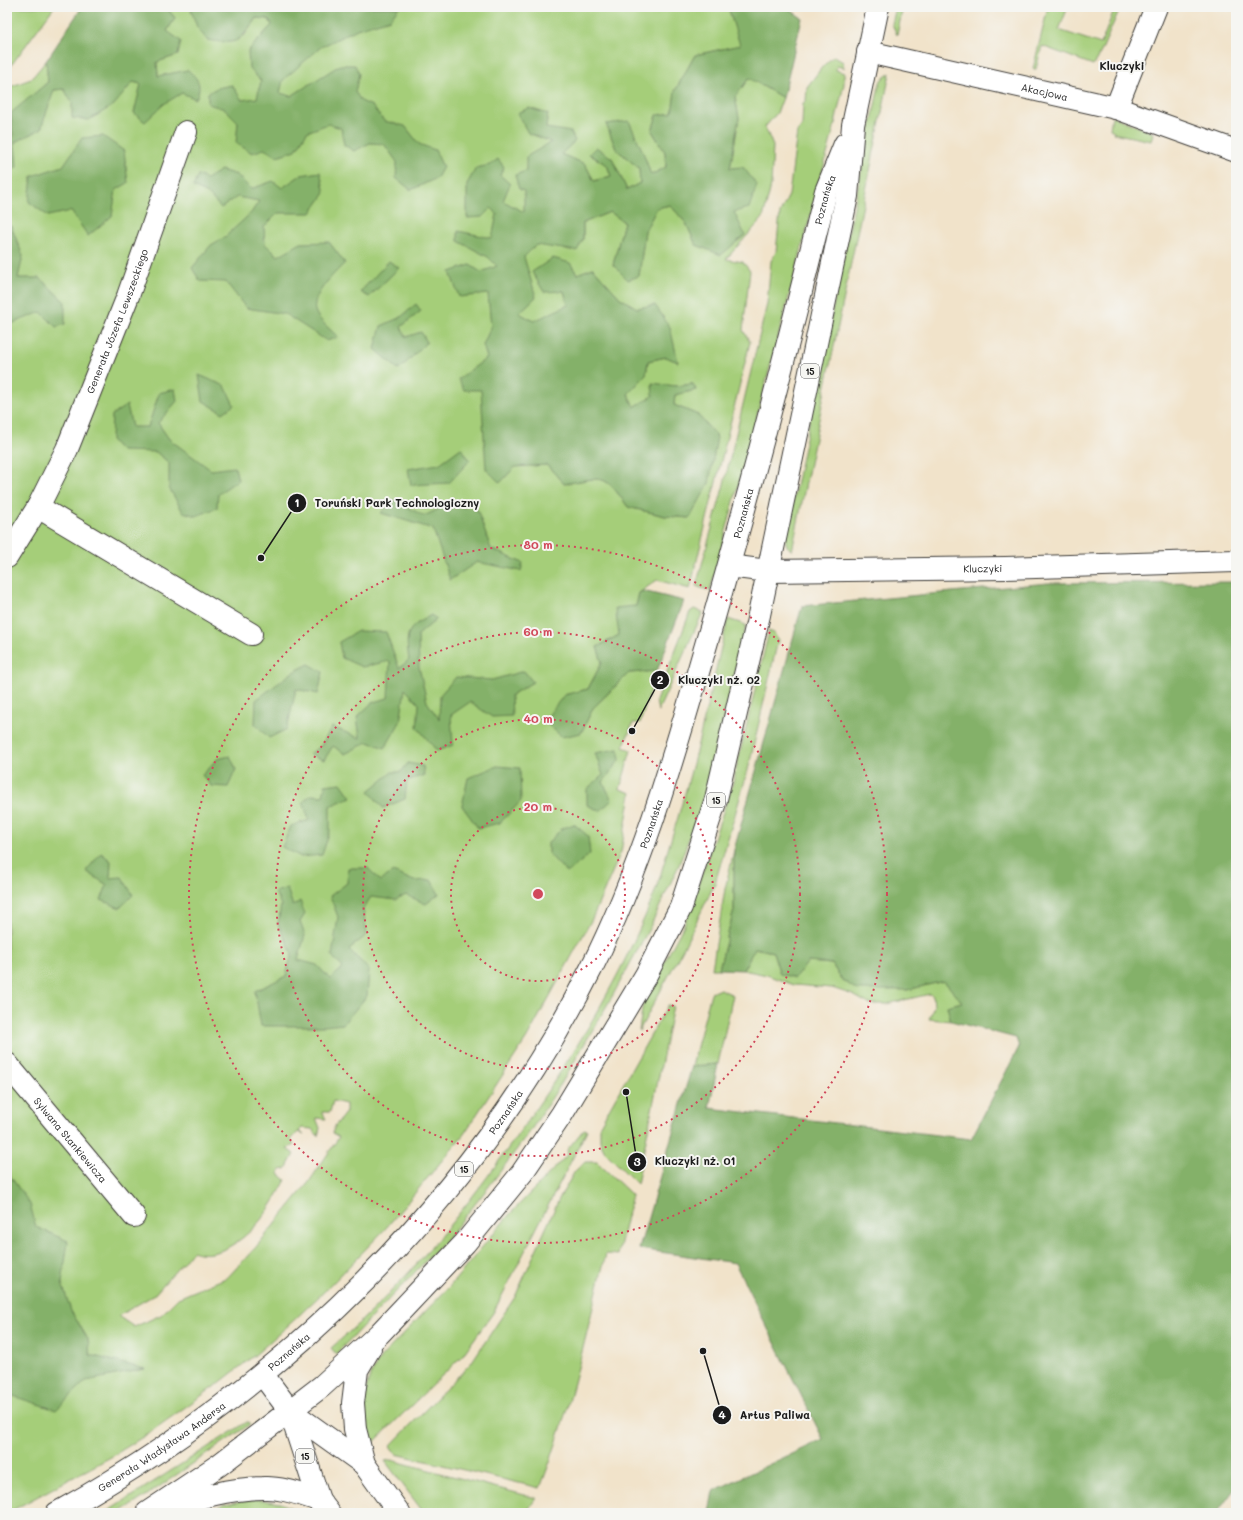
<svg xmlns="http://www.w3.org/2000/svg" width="1243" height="1520" font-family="Mali,sans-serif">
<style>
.green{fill:#a5ce79;stroke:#60754a;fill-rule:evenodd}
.forest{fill:#84b169;stroke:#506642}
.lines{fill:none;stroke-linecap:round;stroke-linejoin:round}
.minor-casing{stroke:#3c3a36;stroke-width:24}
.major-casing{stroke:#3c3a36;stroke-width:24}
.minor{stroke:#fff;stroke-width:22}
.major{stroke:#fff;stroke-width:22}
.rail-casing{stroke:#1c1c1c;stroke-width:4.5}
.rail{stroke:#f6f6f2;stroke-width:3;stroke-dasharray:9;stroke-linecap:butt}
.ring{fill:none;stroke:#d1495b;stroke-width:2;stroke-dasharray:2 4}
.labels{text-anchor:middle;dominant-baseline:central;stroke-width:4;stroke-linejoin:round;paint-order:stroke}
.shield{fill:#f6f6f2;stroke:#5d5d5c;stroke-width:1}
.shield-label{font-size:9px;font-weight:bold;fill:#1c1c1c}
.street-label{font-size:10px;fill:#1c1c1c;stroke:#f6f6f2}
.neighbourhood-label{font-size:11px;font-weight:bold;fill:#1c1c1c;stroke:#f6f6f2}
.centre{fill:#d1495b;stroke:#f6f6f2;stroke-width:2}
.ring-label{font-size:12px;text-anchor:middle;font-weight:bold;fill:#d1495b;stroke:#f6f6f2;stroke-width:4;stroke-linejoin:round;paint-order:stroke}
.leader{fill:none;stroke:#1c1c1c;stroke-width:1.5}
.callout-dot{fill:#1c1c1c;stroke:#f6f6f2;stroke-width:1.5}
.mark-label{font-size:12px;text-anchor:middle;font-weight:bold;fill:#fff}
.callout-label{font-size:11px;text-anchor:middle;font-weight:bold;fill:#1c1c1c;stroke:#f6f6f2;stroke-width:4;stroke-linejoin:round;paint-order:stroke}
</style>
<rect width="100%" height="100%" fill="#f6f6f2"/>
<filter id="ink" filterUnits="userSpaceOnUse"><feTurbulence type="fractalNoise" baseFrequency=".025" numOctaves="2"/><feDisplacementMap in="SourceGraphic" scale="8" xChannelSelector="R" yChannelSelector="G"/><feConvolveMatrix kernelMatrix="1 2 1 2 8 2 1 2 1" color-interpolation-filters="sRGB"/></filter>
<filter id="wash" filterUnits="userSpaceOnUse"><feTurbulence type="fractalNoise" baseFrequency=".012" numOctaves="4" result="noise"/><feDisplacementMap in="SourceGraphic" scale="16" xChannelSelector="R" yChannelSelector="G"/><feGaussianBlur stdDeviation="0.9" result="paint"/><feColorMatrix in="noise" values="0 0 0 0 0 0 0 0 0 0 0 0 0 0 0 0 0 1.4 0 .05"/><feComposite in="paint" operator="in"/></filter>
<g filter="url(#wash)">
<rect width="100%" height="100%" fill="#f1e3ca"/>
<g class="green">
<path d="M 7,7 L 54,7 L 7,71 Z"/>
<path d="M 166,7 L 194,7 L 191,10 L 244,36 L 256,18 L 269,19 L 272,25 L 261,37 L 301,7 L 728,7 L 741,45 L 695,55 L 675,91 L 673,113 L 657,116 L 652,131 L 665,152 L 666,167 L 651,176 L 643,152 L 607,124 L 616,149 L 639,168 L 640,183 L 627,190 L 612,158 L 590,155 L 607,165 L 611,176 L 594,181 L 585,164 L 579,162 L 583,239 L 583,223 L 610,212 L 624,222 L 613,265 L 639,276 L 645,230 L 657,208 L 670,205 L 686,223 L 696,245 L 734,211 L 730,169 L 739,118 L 735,97 L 749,78 L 783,98 L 777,113 L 765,127 L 773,146 L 771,186 L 763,218 L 726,259 L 743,262 L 750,271 L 743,330 L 750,342 L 690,589 L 657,580 L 639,593 L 636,606 L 619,635 L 597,647 L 602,662 L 588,689 L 564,695 L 581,733 L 593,708 L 629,673 L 657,671 L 640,723 L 633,723 L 623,747 L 631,750 L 620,789 L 631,793 L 621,852 L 592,919 L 527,1038 L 464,1134 L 386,1228 L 328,1288 L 291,1323 L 255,1355 L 218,1384 L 146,1435 L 111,1457 L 7,1513 L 7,88 L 31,79 L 46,61 L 48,82 L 31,97 L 54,90 L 133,82 L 141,84 L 140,90 L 158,76 L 157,62 L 178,55 L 167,31 L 175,18 ZM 570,263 L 577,274 L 593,268 L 620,298 L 637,309 L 678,362 L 666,357 L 648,361 L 646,375 L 628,393 L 634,407 L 653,396 L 652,384 L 676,386 L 693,384 L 696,390 L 675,395 L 674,405 L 698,415 L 689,518 L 665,516 L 628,507 C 603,472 604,477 564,484 L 547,465 L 530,466 L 568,305 L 564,291 L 558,291 ZM 333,1101 L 346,1104 L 346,1112 L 335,1126 L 332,1133 L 339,1137 L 309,1182 L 256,1247 L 228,1277 L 178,1298 L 161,1315 L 134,1327 L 118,1316 L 154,1295 L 193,1251 C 217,1262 249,1236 263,1217 C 272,1206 279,1192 286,1180 L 279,1174 L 280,1170 L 286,1169 L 294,1154 L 287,1149 L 294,1145 L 291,1140 L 298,1132 L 304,1135 L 299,1131 L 302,1128 L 312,1129 L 318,1136 L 320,1128 L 316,1118 L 326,1119 L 322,1112 L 330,1112 Z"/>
<path d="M 896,7 L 903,7 L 897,35 L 892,24 Z"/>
<path d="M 1048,7 L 1068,7 L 1059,30 L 1101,44 L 1115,7 L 1120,8 L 1101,52 L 1093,65 L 1042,46 L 1036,69 L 1033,69 Z"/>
<path d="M 834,56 L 843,62 L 844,68 L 837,66 L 836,70 L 844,73 L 844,84 L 833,132 L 710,591 L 696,586 L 723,488 L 767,304 L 771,261 L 776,252 L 780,213 L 789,195 L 797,132 L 802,125 L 803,103 L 806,101 L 807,87 L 823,66 Z"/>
<path d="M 890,73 L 792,551 L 787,546 L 785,539 L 879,86 L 881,80 Z"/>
<path d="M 1112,116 L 1153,133 L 1151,141 L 1113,133 L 1114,131 L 1110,129 Z"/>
<path d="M 694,609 L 703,612 L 658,711 L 656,701 L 690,612 Z"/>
<path d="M 728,619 L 746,625 L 706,793 L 679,865 L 650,927 L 613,995 L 561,1084 L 529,1133 L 487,1189 L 448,1238 L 336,1354 L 331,1348 C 405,1285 467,1208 523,1127 C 573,1056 618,983 651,902 C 658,885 663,867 668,849 C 693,774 709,696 728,619 Z"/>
<path d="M 769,631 L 774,633 L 778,640 L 748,770 L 715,883 L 684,947 L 639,1031 L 643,1002 L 684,925 L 732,786 Z"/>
<path d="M 734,850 L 734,910 L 719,969 L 712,969 L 725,889 Z"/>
<path d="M 754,948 L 773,952 L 780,974 L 807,962 L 832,964 L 841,979 L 907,990 L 944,981 L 962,1002 L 947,1006 L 951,1021 L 929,1019 L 934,1006 L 933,996 L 930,994 L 887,1004 L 869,1004 L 853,995 L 832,988 L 794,985 L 767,975 L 743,970 Z"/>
<path d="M 720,989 L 733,995 L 718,1064 L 692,1066 L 711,993 Z"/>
<path d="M 668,1005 L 673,1006 L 637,1184 L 605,1152 L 600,1141 L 600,1125 Z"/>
<path d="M 584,1129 L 587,1130 L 493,1313 L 462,1356 L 373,1443 C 357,1415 363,1382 381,1357 L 450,1286 L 508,1216 L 568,1154 L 567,1150 Z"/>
<path d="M 585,1162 L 597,1162 L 632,1195 L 618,1255 L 606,1254 C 586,1333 570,1413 540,1488 L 396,1454 L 390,1446 L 471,1363 L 515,1297 L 559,1199 L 575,1171 Z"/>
<path d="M 247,1422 L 249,1422 L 249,1425 L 137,1502 L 118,1513 L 105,1513 Z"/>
<path d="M 391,1460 L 536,1498 L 526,1513 L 424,1513 L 385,1461 Z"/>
<path d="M 256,1499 L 281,1503 L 298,1511 L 296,1513 L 206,1513 L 224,1504 Z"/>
</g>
<g class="forest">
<path d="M 82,7 L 166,7 L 175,18 L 167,31 L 181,41 L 178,55 L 157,62 L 158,76 L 188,70 C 199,80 202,84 196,99 L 182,93 L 164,104 L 145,122 L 134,113 L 141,84 L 133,82 L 114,105 L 89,120 L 72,118 L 72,103 L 64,89 L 54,90 L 41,129 L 15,142 L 17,167 L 7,174 L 7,138 L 13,135 L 11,113 L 48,82 L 46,61 Z"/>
<path d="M 194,7 L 218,7 L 228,10 L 231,7 L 328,8 L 329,7 L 399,7 L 390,19 L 357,29 L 321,47 L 283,80 L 280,93 L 291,96 L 340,65 L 355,65 L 359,74 L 355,92 L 361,101 L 372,106 L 384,121 L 405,126 L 419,144 L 435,150 L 443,167 L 437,178 L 411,190 L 396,178 L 397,162 L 384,144 L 370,143 L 354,151 L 344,145 L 341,128 L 328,124 L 307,132 L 296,150 L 277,156 L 264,149 L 252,153 L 236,143 L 238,122 L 225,109 L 208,104 L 208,93 L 217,88 L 232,85 L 242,100 L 257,98 L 261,81 L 249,68 L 248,51 L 272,25 L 269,19 L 256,18 C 238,43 239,45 207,40 L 197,27 L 191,10 Z"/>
<path d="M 728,7 L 786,7 L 802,18 L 783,98 L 749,78 L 735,97 L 739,118 L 730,168 L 743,167 L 757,185 L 749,208 L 734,212 L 745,235 L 721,255 L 696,245 L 686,223 L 670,205 L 657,208 L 645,231 L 639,276 L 628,280 L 613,265 L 624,222 L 610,212 L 583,223 L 583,239 L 577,251 L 536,245 L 524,257 L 536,297 L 519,313 L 534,321 L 568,305 L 564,291 L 544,292 L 532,272 L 553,258 L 570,263 L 577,274 L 593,268 L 620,298 L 637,308 L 655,305 L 670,327 L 678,362 L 666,357 L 648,361 L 646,375 L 628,394 L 634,407 L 653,396 L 652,383 L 676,386 L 693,384 L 696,390 L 675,395 L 674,405 L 698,415 L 717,437 L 709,483 L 690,518 L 665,516 L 628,507 C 603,472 604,477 564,484 L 547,465 L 515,467 L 500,483 L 486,469 L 481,390 L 464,390 L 458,379 L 487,358 L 483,345 L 491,327 L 488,294 L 459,297 L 450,272 L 470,265 L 481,272 L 497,266 L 488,257 L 458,241 L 458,231 L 492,238 L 497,214 L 491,208 L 482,217 L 467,218 L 467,184 L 476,168 L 490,165 L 498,159 L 504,167 L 500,175 L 510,184 L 503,201 L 524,212 L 524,191 L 519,189 L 515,175 L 526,171 L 526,157 L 551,142 L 528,133 L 517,113 L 529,108 L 548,114 L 546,128 L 571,132 L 575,141 L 561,154 L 585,164 L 594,181 L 611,176 L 607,165 L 589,154 L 596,147 L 612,158 L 627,190 L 640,183 L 639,168 L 616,149 L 606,124 L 629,121 L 643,152 L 651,175 L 666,167 L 665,152 L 652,131 L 657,115 L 672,113 L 675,91 L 695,55 L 740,45 Z"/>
<path d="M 103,136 L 124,151 L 128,183 L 116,190 L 112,216 L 88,236 L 71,211 L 48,216 L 29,202 L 32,176 L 63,166 L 82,138 Z"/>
<path d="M 221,170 L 237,175 L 251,189 L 273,181 L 282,188 L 301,175 L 320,172 L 325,193 L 311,213 L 278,213 L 264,227 L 265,244 L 278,256 L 301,243 L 329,242 L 345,263 C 335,273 306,299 317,315 C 322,323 331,330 338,337 L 327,341 L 285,314 L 246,308 L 226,282 L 200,281 L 192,268 L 211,245 L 225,237 L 251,213 L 259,201 L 237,197 L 221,208 L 208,194 L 193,187 L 198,175 L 206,179 Z"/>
<path d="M 7,226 L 11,226 L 23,256 L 18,278 L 40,278 L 65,302 L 65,324 L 56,327 L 41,312 L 11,324 L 7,329 Z"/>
<path d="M 389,261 L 399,268 L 369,297 L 360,292 Z"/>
<path d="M 416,304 L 421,311 L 401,327 L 406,337 L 421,332 L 427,342 L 399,370 L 375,349 L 381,326 L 401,317 Z"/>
<path d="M 199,375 L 225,386 L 234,405 L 223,413 L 203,401 Z"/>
<path d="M 175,389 L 177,401 L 158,423 L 169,439 L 211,470 L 235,467 L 238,480 L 218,494 L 217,508 L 196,516 L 183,512 L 169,488 L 169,463 L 156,452 L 121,451 L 111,440 L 112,415 L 127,405 L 132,427 L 148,427 L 159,393 Z"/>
<path d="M 461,448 L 470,460 L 449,483 L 411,485 L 408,469 L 439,464 Z"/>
<path d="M 393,499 L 424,516 L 447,505 L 477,509 L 491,549 L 523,563 L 521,571 L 477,562 L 450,580 L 433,529 L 381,513 Z"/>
<path d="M 1236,582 L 1236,1487 L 1217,1513 L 709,1513 L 713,1491 L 823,1439 L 735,1263 L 639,1249 L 692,1066 L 718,1064 L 709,1108 L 971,1139 L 1019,1047 L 1016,1038 L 951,1021 L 947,1006 L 962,1002 L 944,981 L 907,990 L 857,990 L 841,979 L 832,964 L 808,962 L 795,978 L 780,974 L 773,952 L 755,948 L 743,970 L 719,969 L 734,910 L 734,850 L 802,606 L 1048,583 Z"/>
<path d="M 643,591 L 684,601 L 657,671 L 629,673 L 593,708 L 581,733 L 562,737 L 544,721 L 564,695 L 588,689 L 602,662 L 597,647 L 619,635 L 615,608 L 636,606 L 639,593 Z"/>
<path d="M 431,615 L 437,619 L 418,635 L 419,667 L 427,702 L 439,719 L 440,695 L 456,677 L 492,680 L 524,671 L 533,682 L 511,695 L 512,716 L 492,717 L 470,702 L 451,715 L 453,745 L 437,751 L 417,727 L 419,704 L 405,689 L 400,722 L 385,748 L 368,742 L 345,754 L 333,746 L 324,760 L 309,754 L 321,746 L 332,727 L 360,738 L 357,717 L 373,702 L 388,698 L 390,661 L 362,667 L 342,658 L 339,642 L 358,631 L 386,632 L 399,668 L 409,660 C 405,632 406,629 431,615 Z"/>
<path d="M 309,664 L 323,672 L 318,694 L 296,689 L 287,729 L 269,738 L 255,724 L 256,700 L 293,672 Z"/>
<path d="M 618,749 L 620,759 L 603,782 L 612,800 L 600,811 L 587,805 L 587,789 L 603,775 L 595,753 Z"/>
<path d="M 230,756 L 236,769 L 228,787 L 211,786 L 202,775 L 217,759 Z"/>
<path d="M 408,763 L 423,766 L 424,775 L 407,781 L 405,799 L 383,808 L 369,791 L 392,772 L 401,772 Z"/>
<path d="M 497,766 L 520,768 L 521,801 L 500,823 L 478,828 L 462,806 L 468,778 Z"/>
<path d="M 341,783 L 351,797 L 330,806 L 330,831 L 322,855 L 301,857 L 282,847 L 291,826 L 309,820 L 303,802 L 311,795 L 323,796 L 325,785 Z"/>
<path d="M 574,824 L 588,836 L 590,854 L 567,873 L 548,853 L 548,843 L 561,829 Z"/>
<path d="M 101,853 L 111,861 L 110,878 L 122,877 L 133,895 L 120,908 L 101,900 L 107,885 L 86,871 Z"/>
<path d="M 348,868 L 368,868 L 380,881 L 393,872 L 414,881 L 431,880 L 439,894 L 426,904 L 406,895 L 396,900 L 371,897 L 363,909 L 367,935 L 349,949 L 369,970 L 367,996 L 343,1024 L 324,1026 L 261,1026 L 255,991 L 286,976 L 292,953 L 278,924 L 281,905 L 275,892 L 287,888 L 293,906 L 300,901 L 305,914 L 300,922 L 305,935 L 298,960 L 317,965 L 330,979 L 343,968 L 332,956 L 338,917 L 330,896 L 347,883 Z"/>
<path d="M 8,1173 L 30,1204 L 36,1227 L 68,1241 L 62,1283 L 71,1311 L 88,1339 L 90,1355 L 145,1369 L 86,1381 L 56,1410 L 7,1394 Z"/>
</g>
</g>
<g filter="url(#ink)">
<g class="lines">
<g class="minor-casing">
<g id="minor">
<path id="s1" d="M 868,52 L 1116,108 L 1236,151"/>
<path d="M 1116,108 L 1156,7"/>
<path d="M 38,507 L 251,634"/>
<path id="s2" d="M 7,557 L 38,507 L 67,449 L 128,296 L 186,132"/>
<path id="s3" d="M 729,566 L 768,571 L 1005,568 L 1236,561"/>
<path id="s4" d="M 7,1064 L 134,1216"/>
</g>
</g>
<g class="major-casing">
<g id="major">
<path d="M 263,1375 L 290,1411 L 364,1464 L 399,1513"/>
<path d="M 290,1411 L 319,1500 L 329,1513"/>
<path d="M 364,1464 L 355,1429 L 353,1403 L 357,1370 L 370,1348"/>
<path d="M 165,1510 C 194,1498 230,1489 263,1488 C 282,1487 302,1495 319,1500"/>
<path id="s5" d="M 57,1513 C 282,1388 475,1200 591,969 C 640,872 671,766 701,662 C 747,506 787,349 826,191 L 845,144"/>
<path d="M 147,1513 L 219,1465 L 322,1386 L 379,1334 L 465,1243 L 522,1173 L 562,1114 L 646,975 L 681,907 L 716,799 L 759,615 L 847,196 L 853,125 L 878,7"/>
</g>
</g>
<use href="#minor" class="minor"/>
<use href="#major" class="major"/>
<g class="rail-casing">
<path id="rail" d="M 1233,1513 L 1236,1509"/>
</g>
<use href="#rail" class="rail"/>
</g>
</g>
<g class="ring">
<circle cx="538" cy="894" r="87"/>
<circle cx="538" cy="894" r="175"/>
<circle cx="538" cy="894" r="262"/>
<circle cx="538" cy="894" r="349"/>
</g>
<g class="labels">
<g class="shield">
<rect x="801" y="364" width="18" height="14" rx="3"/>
<rect x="707" y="793" width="18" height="14" rx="3"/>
<rect x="455" y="1162" width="18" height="14" rx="3"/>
<rect x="296" y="1449" width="18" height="14" rx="3"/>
</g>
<g class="shield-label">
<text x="810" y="371">15</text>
<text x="716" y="800">15</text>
<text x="464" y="1169">15</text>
<text x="305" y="1456">15</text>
</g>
<g class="street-label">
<text stroke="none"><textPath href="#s1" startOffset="181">Akacjowa</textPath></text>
<text stroke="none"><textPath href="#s5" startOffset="1579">Poznańska</textPath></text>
<text stroke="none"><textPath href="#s2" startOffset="261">Generała Józefa Lewszeckiego</textPath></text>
<text stroke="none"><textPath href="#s5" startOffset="1255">Poznańska</textPath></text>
<text stroke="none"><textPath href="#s3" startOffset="254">Kluczyki</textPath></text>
<text stroke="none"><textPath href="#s5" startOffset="931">Poznańska</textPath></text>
<text stroke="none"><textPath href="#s5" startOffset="607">Poznańska</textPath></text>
<text stroke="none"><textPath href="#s4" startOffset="99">Sylwana Stankiewicza</textPath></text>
<text stroke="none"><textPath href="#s5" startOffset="283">Poznańska</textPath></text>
<text stroke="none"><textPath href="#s5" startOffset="124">Generała Władysława Andersa</textPath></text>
</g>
<g class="neighbourhood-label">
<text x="1122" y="65">Kluczyki</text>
</g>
</g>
<circle cx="538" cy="894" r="6" class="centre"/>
<g class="ring-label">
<text x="538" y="549">80 m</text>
<text x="538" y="636">60 m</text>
<text x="538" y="723">40 m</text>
<text x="538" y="811">20 m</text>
</g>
<path class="leader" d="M261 558L297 503M632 731L660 680M626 1092L637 1162M703 1351L722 1415"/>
<g class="callout-dot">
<circle cx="261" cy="558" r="4"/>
<circle cx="632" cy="731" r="4"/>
<circle cx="626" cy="1092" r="4"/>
<circle cx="703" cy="1351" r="4"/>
<circle cx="297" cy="503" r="10"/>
<circle cx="660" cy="680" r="10"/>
<circle cx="637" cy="1162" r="10"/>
<circle cx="722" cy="1415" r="10"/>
</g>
<g class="mark-label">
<text x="297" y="507">1</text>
<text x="660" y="684">2</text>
<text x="637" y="1166">3</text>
<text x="722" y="1419">4</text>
</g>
<g class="callout-label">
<text x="397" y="507">Toruński Park Technologiczny</text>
<text x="719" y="684">Kluczyki nż. 02</text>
<text x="695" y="1165">Kluczyki nż. 01</text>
<text x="775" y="1419">Artus Paliwa</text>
</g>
<rect width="1243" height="1520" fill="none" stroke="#f6f6f2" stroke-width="24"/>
</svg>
